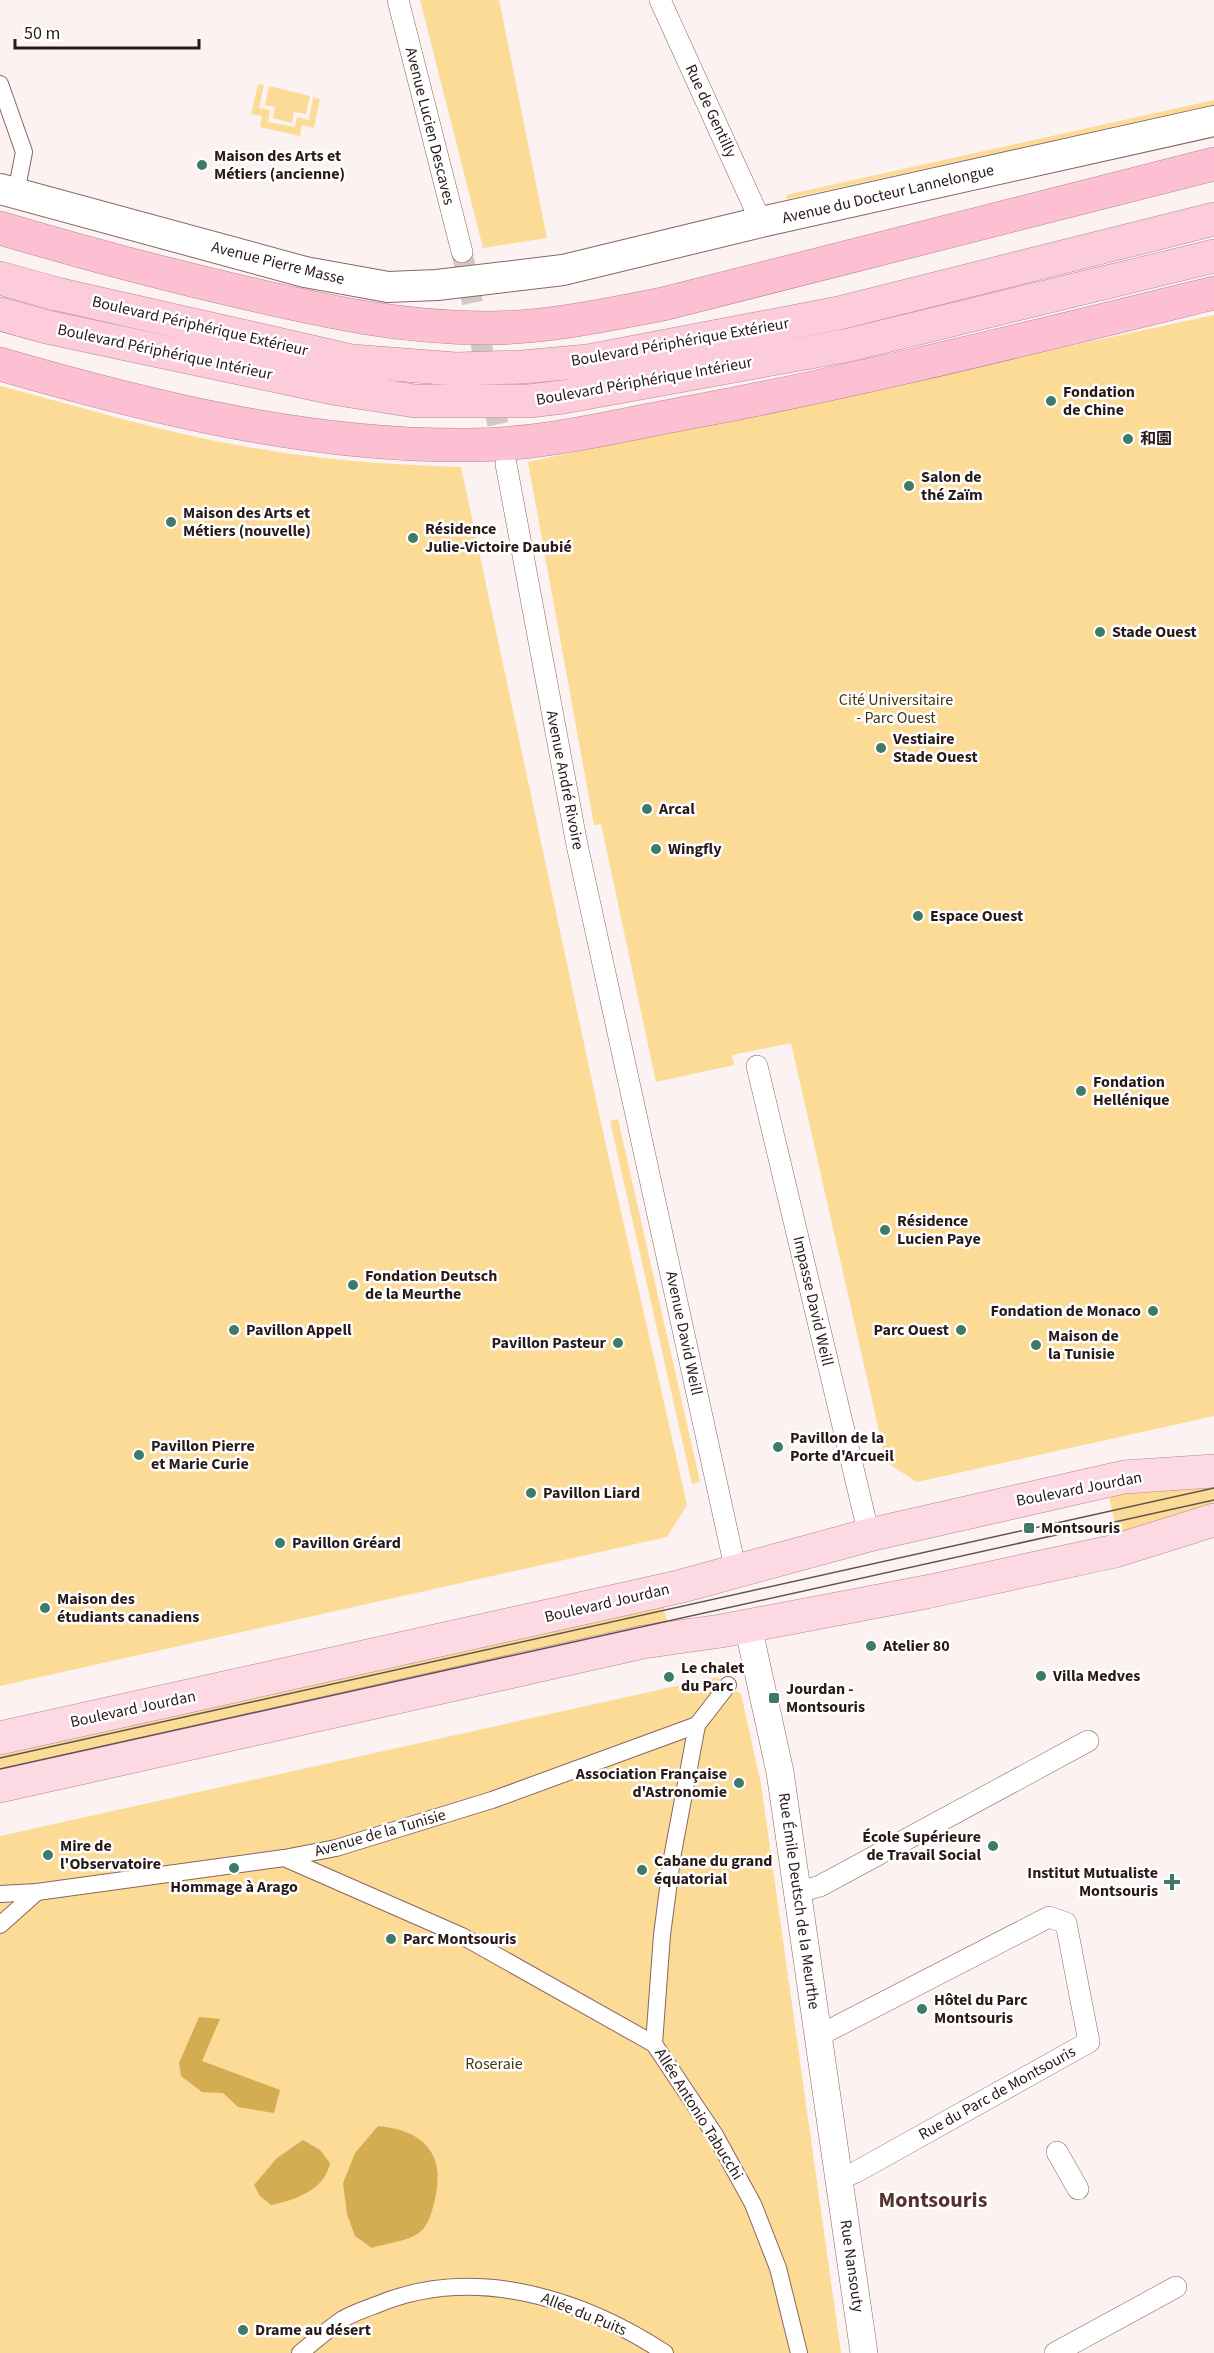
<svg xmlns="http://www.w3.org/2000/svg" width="1214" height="2353" font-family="'Source Sans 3','Noto Sans SC',sans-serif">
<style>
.green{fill:#fcdb96}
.forest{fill:#d4ac52}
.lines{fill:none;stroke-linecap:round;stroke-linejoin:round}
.minor-tunnel{stroke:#d1c7c6;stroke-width:21;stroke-dasharray:21 10;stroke-linecap:butt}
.pedestrian-casing{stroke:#8b6560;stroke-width:18}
.minor-casing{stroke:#8b6560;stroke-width:22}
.tertiary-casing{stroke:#8b6560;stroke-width:28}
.secondary-casing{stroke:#8b6560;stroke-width:32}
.primary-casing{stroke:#b28691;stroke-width:34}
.trunk-casing{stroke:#b28691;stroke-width:34}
.motorway-casing{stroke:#b28691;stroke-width:34}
.pedestrian{stroke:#fff;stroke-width:16}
.minor{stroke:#fff;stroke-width:21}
.tertiary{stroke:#fff;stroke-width:27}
.secondary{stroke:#fff;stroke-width:30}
.primary{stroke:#fdd9e4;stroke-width:33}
.trunk{stroke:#fcccdb;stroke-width:33}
.motorway{stroke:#fcc0d2;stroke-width:33}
.tram{stroke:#615351;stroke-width:1.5}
.poi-dot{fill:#3d7b67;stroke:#fff;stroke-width:2}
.labels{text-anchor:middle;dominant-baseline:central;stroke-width:5;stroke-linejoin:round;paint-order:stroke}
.street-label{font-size:16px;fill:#291a18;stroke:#fff}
.poi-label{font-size:16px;font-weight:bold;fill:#291a18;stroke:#fff;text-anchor:start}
.park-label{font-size:16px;fill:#44340c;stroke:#fff}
.district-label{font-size:22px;font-weight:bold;fill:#53322d;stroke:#fff}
</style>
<rect width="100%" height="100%" fill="#fbf2f1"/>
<g class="green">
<path d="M 420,0 L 499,0 L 547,238 L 483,248 Z"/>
<path d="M 258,84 L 264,85 L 259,108 L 270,110 L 268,122 L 295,127 L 297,117 L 309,120 L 313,98 L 320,99 L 314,128 L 302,125 L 300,136 L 260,127 L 262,116 L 251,114 Z"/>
<path d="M 269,86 L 310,96 L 306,114 L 294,112 L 292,123 L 273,118 L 275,107 L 265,105 Z"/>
<path d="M 1214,100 L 1214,105 L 787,199 L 786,195 Z"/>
<path d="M 1214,315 L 1214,1416 L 917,1482 L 886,1462 L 791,1043 L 732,1055 L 734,1065 L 656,1082 L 601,824 L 594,825 L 528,462 Z"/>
<path d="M 0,386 C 82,407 164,433 248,447 C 319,460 389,465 461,467 L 599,1114 L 687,1505 L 667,1537 L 0,1686 Z"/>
<path d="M 618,1119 L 700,1482 L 692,1484 L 610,1121 Z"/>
<path d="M 1214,1481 L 1214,1508 L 1119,1541 L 1108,1492 Z"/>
<path d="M 663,1604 L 668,1626 L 0,1776 L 0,1752 Z"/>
<path d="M 717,1677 L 741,1694 L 761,1784 L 841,2353 L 0,2353 L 0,1836 Z"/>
</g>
<g class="forest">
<path d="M 199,2017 L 220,2019 L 202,2061 L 280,2090 L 274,2113 L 238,2107 L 223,2093 L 202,2092 L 181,2076 L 179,2063 Z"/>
<path d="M 378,2126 C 423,2130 446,2153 435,2199 C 432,2210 430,2224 420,2232 C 410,2241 386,2243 372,2248 L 355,2236 L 347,2214 L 343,2183 L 355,2153 Z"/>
<path d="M 303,2140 L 320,2150 L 330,2163 C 325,2190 295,2200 271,2205 L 260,2196 L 254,2185 L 277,2158 Z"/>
</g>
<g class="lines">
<path class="minor-tunnel" d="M 462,252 L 504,454"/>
<g class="pedestrian-casing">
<g id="pedestrian">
<path d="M 0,84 L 24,152 L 16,193"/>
<path d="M 697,1725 L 672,1858 L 662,1935 L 654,2044 L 715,2135 L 753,2204 L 778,2268 L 799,2353"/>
<path d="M 284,1858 L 462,1936 L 654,2044"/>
<path d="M 0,1894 L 37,1892 L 284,1858 L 336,1848 L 492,1800 L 697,1725 L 728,1685"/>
<path d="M 0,1925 L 37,1892"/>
<path d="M 300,2353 C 314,2342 328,2329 343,2319 C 353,2313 365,2309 376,2305 C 473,2264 581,2298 665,2353"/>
</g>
</g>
<g class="minor-casing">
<g id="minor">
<path d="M 398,0 L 462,252"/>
<path d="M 660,0 L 761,222"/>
<path d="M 506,464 L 577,845 L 736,1572"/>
<path d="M 757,1066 L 869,1535"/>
<path d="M 799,1892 L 820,1886 L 1088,1741"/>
<path d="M 818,2036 L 1049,1917 L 1066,1923 L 1089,2042 L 856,2172 L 840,2179"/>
<path d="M 1057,2152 L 1078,2189"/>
<path d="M 1055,2353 L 1176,2287"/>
</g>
</g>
<g class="tertiary-casing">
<path id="tertiary" d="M 748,1626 L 780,1772 L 864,2353"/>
</g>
<g class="secondary-casing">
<path id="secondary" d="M 0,189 L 305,272 L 388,287 L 437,285 L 563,270 L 761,222 L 1214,121"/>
</g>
<g class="primary-casing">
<g id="primary">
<path d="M 0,1738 L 678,1587 L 869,1535 L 1124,1477 L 1214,1471"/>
<path d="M 0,1786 L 643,1642 L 721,1631 L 926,1592 L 1115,1551 L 1214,1520"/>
</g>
</g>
<g class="trunk-casing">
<g id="trunk">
<path d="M 0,278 L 57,294 L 352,361 L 456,369 L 522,367 L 588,361 L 839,313 L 1214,219"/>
<path d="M 0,314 L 47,327 L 338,389 L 415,401 L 529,401 L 563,397 L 849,345 L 1214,256"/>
</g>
</g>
<g class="motorway-casing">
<g id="motorway">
<path d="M 0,228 C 81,252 163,274 246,293 C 329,312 401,328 487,328 C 546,328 605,315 663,304 L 1214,164"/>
<path d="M 0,364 C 152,408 311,447 471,445 C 544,445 620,425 692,412 C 868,379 1041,335 1214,293"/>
</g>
</g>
<use href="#pedestrian" class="pedestrian"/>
<use href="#minor" class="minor"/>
<use href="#tertiary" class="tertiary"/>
<use href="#secondary" class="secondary"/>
<use href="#primary" class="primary"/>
<use href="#trunk" class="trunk"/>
<use href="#motorway" class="motorway"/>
<g class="tram">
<path d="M 0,1758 L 1214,1488"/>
<path d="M 0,1769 L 1214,1500"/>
</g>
</g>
<g class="poi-dot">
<circle cx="202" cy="165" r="6"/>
<circle cx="1051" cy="401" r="6"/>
<circle cx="1128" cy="439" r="6"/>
<circle cx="909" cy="486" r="6"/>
<circle cx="171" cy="522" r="6"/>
<circle cx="413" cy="538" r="6"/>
<circle cx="1100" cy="632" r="6"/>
<circle cx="881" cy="748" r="6"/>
<circle cx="647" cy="809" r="6"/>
<circle cx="656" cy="849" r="6"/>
<circle cx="918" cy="916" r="6"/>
<circle cx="1081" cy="1091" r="6"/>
<circle cx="885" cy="1230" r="6"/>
<circle cx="353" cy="1285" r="6"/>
<circle cx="1153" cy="1311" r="6"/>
<circle cx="234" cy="1330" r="6"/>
<circle cx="961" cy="1330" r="6"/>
<circle cx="618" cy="1343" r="6"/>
<circle cx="1036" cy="1345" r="6"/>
<circle cx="778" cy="1447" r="6"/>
<circle cx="139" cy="1455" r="6"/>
<circle cx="531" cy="1493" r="6"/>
<rect x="1023" y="1522" width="12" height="12" rx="3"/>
<circle cx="280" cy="1543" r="6"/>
<circle cx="45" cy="1608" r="6"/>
<circle cx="871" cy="1646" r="6"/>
<circle cx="1041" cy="1676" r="6"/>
<circle cx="669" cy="1677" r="6"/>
<rect x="768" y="1692" width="12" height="12" rx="3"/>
<circle cx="739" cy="1783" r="6"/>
<circle cx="993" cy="1846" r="6"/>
<circle cx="48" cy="1855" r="6"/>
<circle cx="234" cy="1868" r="6"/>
<circle cx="642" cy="1870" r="6"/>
<path d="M1169 1873h6v6h6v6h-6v6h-6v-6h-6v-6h6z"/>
<circle cx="391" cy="1939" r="6"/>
<circle cx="922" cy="2009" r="6"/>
<circle cx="243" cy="2330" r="6"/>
</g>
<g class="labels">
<g class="street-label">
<text transform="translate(711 111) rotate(65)">Rue de Gentilly</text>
<text transform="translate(430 126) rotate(76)">Avenue Lucien Descaves</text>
<text transform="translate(888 194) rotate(-13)">Avenue du Docteur Lannelongue</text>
<text transform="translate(278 263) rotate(14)">Avenue Pierre Masse</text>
<text transform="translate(200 326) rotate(13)">Boulevard Périphérique Extérieur</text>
<text transform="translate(680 342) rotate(-10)">Boulevard Périphérique Extérieur</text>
<text transform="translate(165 352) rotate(12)">Boulevard Périphérique Intérieur</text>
<text transform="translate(644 381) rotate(-10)">Boulevard Périphérique Intérieur</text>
<text transform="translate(565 780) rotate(79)">Avenue André Rivoire</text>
<text transform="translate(813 1301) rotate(77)">Impasse David Weill</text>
<text transform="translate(684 1333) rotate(78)">Avenue David Weill</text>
<text transform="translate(1079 1489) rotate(-11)">Boulevard Jourdan</text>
<text transform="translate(607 1603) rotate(-13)">Boulevard Jourdan</text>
<text transform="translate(133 1709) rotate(-12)">Boulevard Jourdan</text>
<text transform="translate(380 1833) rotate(-16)">Avenue de la Tunisie</text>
<text transform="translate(799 1901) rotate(82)">Rue Émile Deutsch de la Meurthe</text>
<text transform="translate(997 2093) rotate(-29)">Rue du Parc de Montsouris</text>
<text transform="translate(699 2114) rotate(58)">Allée Antonio Tabucchi</text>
<text transform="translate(852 2266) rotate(82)">Rue Nansouty</text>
<text transform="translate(584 2314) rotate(22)">Allée du Puits</text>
</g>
<g class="poi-label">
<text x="214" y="156">Maison des Arts et<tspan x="214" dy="18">Métiers (ancienne)</tspan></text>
<text x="1063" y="392">Fondation<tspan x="1063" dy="18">de Chine</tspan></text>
<text x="1140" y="439">和園</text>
<text x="921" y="477">Salon de<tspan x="921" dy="18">thé Zaïm</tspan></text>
<text x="183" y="513">Maison des Arts et<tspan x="183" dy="18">Métiers (nouvelle)</tspan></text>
<text x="425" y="529">Résidence<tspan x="425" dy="18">Julie-Victoire Daubié</tspan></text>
<text x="1112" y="632">Stade Ouest</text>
<text x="893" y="739">Vestiaire<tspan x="893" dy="18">Stade Ouest</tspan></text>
<text x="659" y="809">Arcal</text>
<text x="668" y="849">Wingfly</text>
<text x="930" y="916">Espace Ouest</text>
<text x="1093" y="1082">Fondation<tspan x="1093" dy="18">Hellénique</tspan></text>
<text x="897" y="1221">Résidence<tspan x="897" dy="18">Lucien Paye</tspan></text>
<text x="365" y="1276">Fondation Deutsch<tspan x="365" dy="18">de la Meurthe</tspan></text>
<text x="1141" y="1311" text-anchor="end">Fondation de Monaco</text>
<text x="246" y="1330">Pavillon Appell</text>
<text x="949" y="1330" text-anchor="end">Parc Ouest</text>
<text x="1048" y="1336">Maison de<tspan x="1048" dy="18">la Tunisie</tspan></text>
<text x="606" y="1343" text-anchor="end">Pavillon Pasteur</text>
<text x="790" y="1438">Pavillon de la<tspan x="790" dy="18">Porte d'Arcueil</tspan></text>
<text x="151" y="1446">Pavillon Pierre<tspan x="151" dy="18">et Marie Curie</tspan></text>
<text x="543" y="1493">Pavillon Liard</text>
<text x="1041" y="1528">Montsouris</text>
<text x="292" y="1543">Pavillon Gréard</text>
<text x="57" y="1599">Maison des<tspan x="57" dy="18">étudiants canadiens</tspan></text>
<text x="883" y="1646">Atelier 80</text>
<text x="681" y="1668">Le chalet<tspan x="681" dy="18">du Parc</tspan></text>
<text x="1053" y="1676">Villa Medves</text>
<text x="786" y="1689">Jourdan -<tspan x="786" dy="18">Montsouris</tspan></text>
<text x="727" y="1774" text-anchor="end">Association Française<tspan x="727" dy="18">d'Astronomie</tspan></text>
<text x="981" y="1837" text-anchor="end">École Supérieure<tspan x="981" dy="18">de Travail Social</tspan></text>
<text x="60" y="1846">Mire de<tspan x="60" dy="18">l'Observatoire</tspan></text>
<text x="654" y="1861">Cabane du grand<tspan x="654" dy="18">équatorial</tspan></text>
<text x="1158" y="1873" text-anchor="end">Institut Mutualiste<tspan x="1158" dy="18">Montsouris</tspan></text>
<text x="234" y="1887" text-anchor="middle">Hommage à Arago</text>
<text x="403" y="1939">Parc Montsouris</text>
<text x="934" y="2000">Hôtel du Parc<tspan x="934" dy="18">Montsouris</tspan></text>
<text x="255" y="2330">Drame au désert</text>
</g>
<g class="park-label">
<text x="896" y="700">Cité Universitaire<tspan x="896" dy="18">- Parc Ouest</tspan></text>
<text x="494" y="2064">Roseraie</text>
</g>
<g class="district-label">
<text x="933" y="2200">Montsouris</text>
</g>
</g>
<path d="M15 39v9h184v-9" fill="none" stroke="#291a18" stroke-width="3"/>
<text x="24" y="39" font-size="18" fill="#291a18" stroke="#ffffff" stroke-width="4.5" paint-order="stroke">50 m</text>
</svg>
